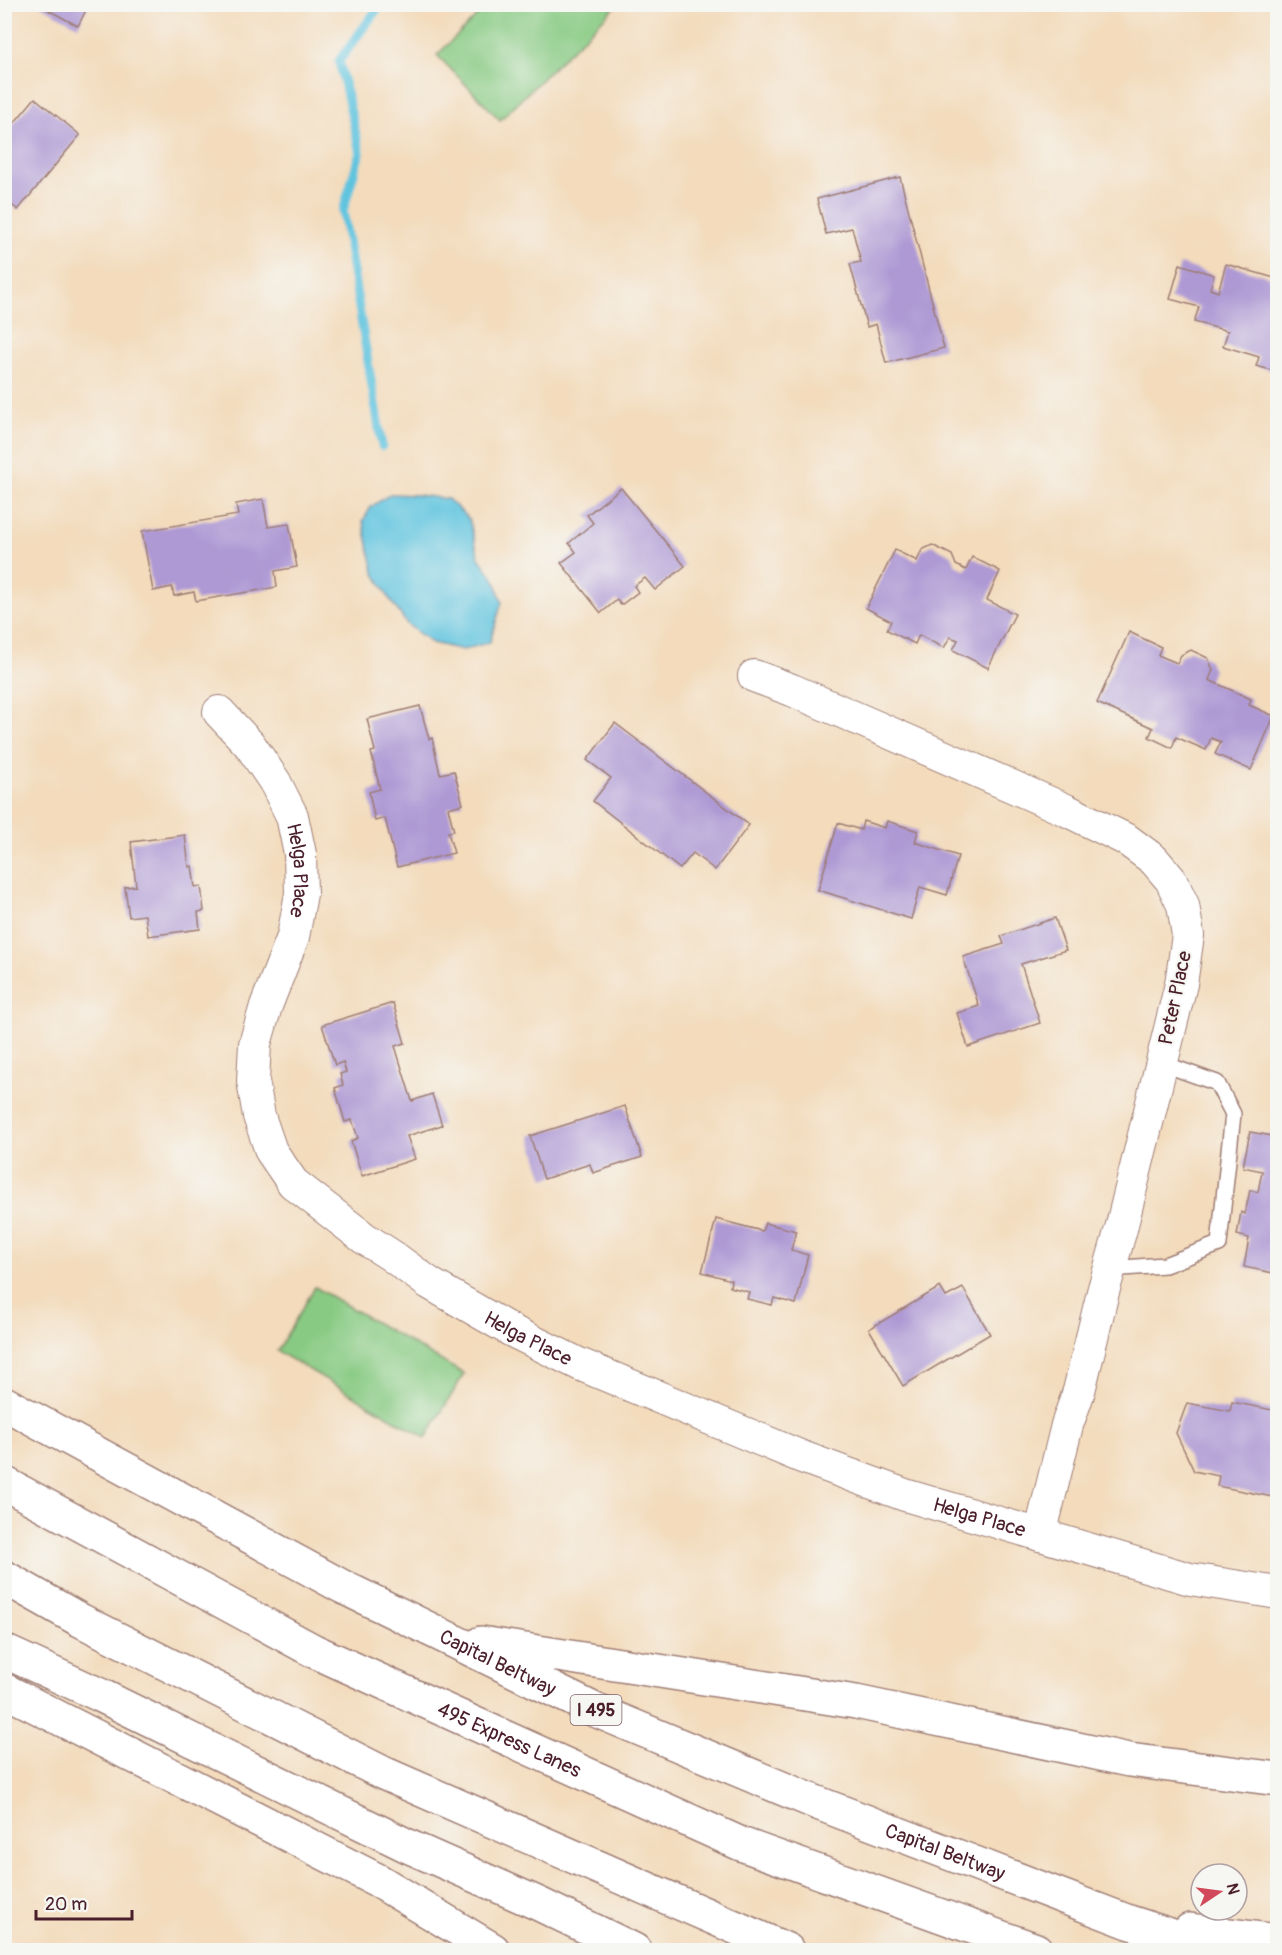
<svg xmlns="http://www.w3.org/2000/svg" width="1282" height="1955" font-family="Pangolin,sans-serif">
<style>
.green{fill:#88ca83;stroke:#697457;stroke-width:1.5}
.water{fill:#61c4df;stroke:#567285;stroke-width:1.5}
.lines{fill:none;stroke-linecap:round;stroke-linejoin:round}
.stream{stroke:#61c4df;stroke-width:9}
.building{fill:#ae99d4}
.lane-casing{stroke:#9e7d74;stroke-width:18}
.street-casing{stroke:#9e7d74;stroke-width:34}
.highway-casing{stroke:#9e7d74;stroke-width:36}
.lane{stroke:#fff;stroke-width:15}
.street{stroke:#fff;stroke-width:32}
.highway{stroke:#fff;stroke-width:33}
.labels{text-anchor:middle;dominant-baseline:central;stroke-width:4.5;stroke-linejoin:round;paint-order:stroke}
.shield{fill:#f6f6f2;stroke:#7e6067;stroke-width:1.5}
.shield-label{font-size:18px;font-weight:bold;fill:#4a1f2b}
.street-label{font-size:20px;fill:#4a1f2b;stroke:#f6f6f2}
</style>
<rect width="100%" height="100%" fill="#f6f6f2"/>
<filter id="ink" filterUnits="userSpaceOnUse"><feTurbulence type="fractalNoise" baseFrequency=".0167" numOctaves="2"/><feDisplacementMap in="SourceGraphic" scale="12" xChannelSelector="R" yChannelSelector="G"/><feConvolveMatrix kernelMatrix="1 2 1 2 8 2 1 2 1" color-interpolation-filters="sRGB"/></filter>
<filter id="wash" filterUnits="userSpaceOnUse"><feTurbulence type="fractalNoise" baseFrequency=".008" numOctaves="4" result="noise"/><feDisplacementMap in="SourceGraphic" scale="24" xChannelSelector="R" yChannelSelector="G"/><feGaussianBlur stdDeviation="1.35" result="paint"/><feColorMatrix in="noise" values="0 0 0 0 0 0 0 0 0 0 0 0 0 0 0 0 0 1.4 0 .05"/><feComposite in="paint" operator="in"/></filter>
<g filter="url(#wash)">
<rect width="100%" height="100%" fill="#f3dbbc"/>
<g class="green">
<path d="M 488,5 L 488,4 L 617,5 L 500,120 L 437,55 Z"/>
<path d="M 315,1287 L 464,1374 L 426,1438 L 277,1351 Z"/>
</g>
<path class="water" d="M 390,494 L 418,495 L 448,499 L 469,519 L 479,558 L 495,580 L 502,602 L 490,642 L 463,650 L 432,643 L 407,624 L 389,598 L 374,572 L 363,521 L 371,507 Z"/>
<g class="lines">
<path class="stream" d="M 381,4 L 339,61 L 360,152 L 343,211 L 382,446"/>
</g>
<g id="blocks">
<g class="building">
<path d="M 37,4 L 89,4 L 78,26 Z"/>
<path d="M 35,98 L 80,135 L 18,210 L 4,199 L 4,135 Z"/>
<path d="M 900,177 L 944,348 L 886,363 L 876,324 L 867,327 L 850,264 L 861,262 L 852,228 L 826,234 L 817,199 Z"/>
<path d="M 1180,264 L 1214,275 L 1210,289 L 1218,292 L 1226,264 L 1278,279 L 1276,295 L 1278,296 L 1278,372 L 1256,366 L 1259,357 L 1223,346 L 1228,331 L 1194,322 L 1199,307 L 1170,299 Z"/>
<path d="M 621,488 L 685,566 L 655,590 L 645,578 L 634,586 L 638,592 L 621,605 L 617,600 L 601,613 L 561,563 L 576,552 L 569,543 L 593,523 L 587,515 Z"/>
<path d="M 263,499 L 268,527 L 289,524 L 297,567 L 275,571 L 277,587 L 196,601 L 194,592 L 174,596 L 172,587 L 153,591 L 142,531 L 238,515 L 236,504 Z"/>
<path d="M 932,545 L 952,555 L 956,565 L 966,570 L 972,557 L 1000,571 L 987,600 L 1015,614 L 988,668 L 953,650 L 958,640 L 950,637 L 944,648 L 919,635 L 915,644 L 887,630 L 891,621 L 866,608 L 895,550 L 917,561 L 922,550 Z"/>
<path d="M 1129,632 L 1161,647 L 1158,655 L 1177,663 L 1181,655 L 1191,650 L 1208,658 L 1213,670 L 1209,680 L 1251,699 L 1249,705 L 1274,716 L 1251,770 L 1215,754 L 1221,742 L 1211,738 L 1206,750 L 1176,737 L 1172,748 L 1149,737 L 1153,728 L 1097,703 Z"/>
<path d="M 420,706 L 429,739 L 432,738 L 440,774 L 454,771 L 463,804 L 448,808 L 454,831 L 448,832 L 454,853 L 397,867 L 385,818 L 375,821 L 369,792 L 380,789 L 371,752 L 375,751 L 367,719 Z"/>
<path d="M 615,723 L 749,825 L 715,870 L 693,853 L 680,869 L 593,801 L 611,778 L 587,760 Z"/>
<path d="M 863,821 L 885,828 L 887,821 L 918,831 L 915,842 L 958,856 L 947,895 L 920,887 L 911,919 L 818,890 L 838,823 L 861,830 Z"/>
<path d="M 185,835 L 189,867 L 192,866 L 195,887 L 201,886 L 204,911 L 198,912 L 200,929 L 148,936 L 145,915 L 129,917 L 125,887 L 136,886 L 131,842 Z"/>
<path d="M 1055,918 L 1066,950 L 1021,964 L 1040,1023 L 968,1047 L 957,1013 L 979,1006 L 963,957 L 1004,944 L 1001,936 Z"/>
<path d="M 393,1003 L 405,1043 L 395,1046 L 412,1101 L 432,1094 L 442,1125 L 407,1136 L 415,1159 L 362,1176 L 351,1141 L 358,1138 L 352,1120 L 345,1122 L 335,1088 L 343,1085 L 340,1074 L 346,1072 L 343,1062 L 335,1065 L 322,1025 Z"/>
<path d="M 625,1106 L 642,1157 L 593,1173 L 590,1164 L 544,1179 L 530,1136 Z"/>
<path d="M 1250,1132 L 1278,1137 L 1278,1274 L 1244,1267 L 1249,1238 L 1237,1235 L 1241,1212 L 1245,1214 L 1250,1190 L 1258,1192 L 1262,1171 L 1243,1167 Z"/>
<path d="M 716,1219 L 762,1231 L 765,1223 L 796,1231 L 791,1250 L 808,1255 L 796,1304 L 774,1298 L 772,1305 L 747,1299 L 749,1292 L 730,1287 L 731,1280 L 702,1272 Z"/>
<path d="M 940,1287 L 946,1297 L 963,1288 L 990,1334 L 903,1386 L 869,1329 Z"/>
<path d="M 1232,1402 L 1278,1411 L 1278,1498 L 1217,1486 L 1219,1476 L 1194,1471 L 1176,1433 L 1187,1403 L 1230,1411 Z"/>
</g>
</g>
</g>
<g filter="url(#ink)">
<use href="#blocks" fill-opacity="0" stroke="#9e7d74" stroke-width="1.5"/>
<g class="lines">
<g class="lane-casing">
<path id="lane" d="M 1109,1269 L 1165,1265 L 1219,1244 L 1233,1114 L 1217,1083 L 1161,1063"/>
</g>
<g class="street-casing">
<g id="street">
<path d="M 754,676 L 792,690 L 1066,810 L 1127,840 L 1154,860 L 1171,880 L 1183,905 L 1188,935 L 1181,984 L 1121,1229 L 1103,1292 L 1079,1391 L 1067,1425 L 1040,1535"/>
<path id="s1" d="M 219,712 L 250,745 L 275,782 L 292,816 L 300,854 L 301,894 L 293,937 L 266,1006 L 255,1044 L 253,1081 L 259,1116 L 271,1151 L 293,1183 L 364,1238 L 392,1256 L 429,1283 L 512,1331 L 579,1364 L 802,1457 L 905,1495 L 1190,1579 L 1278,1593"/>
</g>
</g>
<g class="highway-casing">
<g id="highway">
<path id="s2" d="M 4,1403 L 343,1587 L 595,1710 L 815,1802 L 1129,1922 L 1216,1950"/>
<path id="s3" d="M 4,1483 L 314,1651 L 741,1844 L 1036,1950"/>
<path d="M 4,1577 L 80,1620 L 383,1773 L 787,1950"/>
<path d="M 481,1643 L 856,1702 L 1129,1760 L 1278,1779"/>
<path d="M 4,1651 L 100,1695 L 410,1847 L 539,1904 L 634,1950"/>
<path d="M 4,1690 L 377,1880 L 493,1950"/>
<path d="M 1190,1930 L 1278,1941"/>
</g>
</g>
<use href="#lane" class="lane"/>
<use href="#street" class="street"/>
<use href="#highway" class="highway"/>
</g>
</g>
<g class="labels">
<rect class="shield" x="570.5" y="1695" width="51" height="30" rx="4.5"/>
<g class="shield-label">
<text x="596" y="1710">I 495</text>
</g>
<g class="street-label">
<text stroke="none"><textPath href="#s1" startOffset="183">Helga Place</textPath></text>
<text transform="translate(1175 998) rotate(-78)">Peter Place</text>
<text stroke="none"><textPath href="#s1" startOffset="795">Helga Place</textPath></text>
<text stroke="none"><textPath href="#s1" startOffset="1281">Helga Place</textPath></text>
<text stroke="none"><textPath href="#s2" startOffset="558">Capital Beltway</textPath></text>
<text stroke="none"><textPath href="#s3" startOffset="567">495 Express Lanes</textPath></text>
<text stroke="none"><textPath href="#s2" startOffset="1044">Capital Beltway</textPath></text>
</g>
</g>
<rect width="1282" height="1955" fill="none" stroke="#f6f6f2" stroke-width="24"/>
<g transform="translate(1219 1892) rotate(77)"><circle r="28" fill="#f6f6f2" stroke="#b1a0a2" stroke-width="1.5"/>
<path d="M0-4.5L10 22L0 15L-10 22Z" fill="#d1495b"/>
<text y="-9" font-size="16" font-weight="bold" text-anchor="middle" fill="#4a1f2b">N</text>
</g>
<path d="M36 1910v9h96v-9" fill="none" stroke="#4a1f2b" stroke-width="3"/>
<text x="45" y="1910" font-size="18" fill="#4a1f2b" stroke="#f6f6f2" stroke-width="4.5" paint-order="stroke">20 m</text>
</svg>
